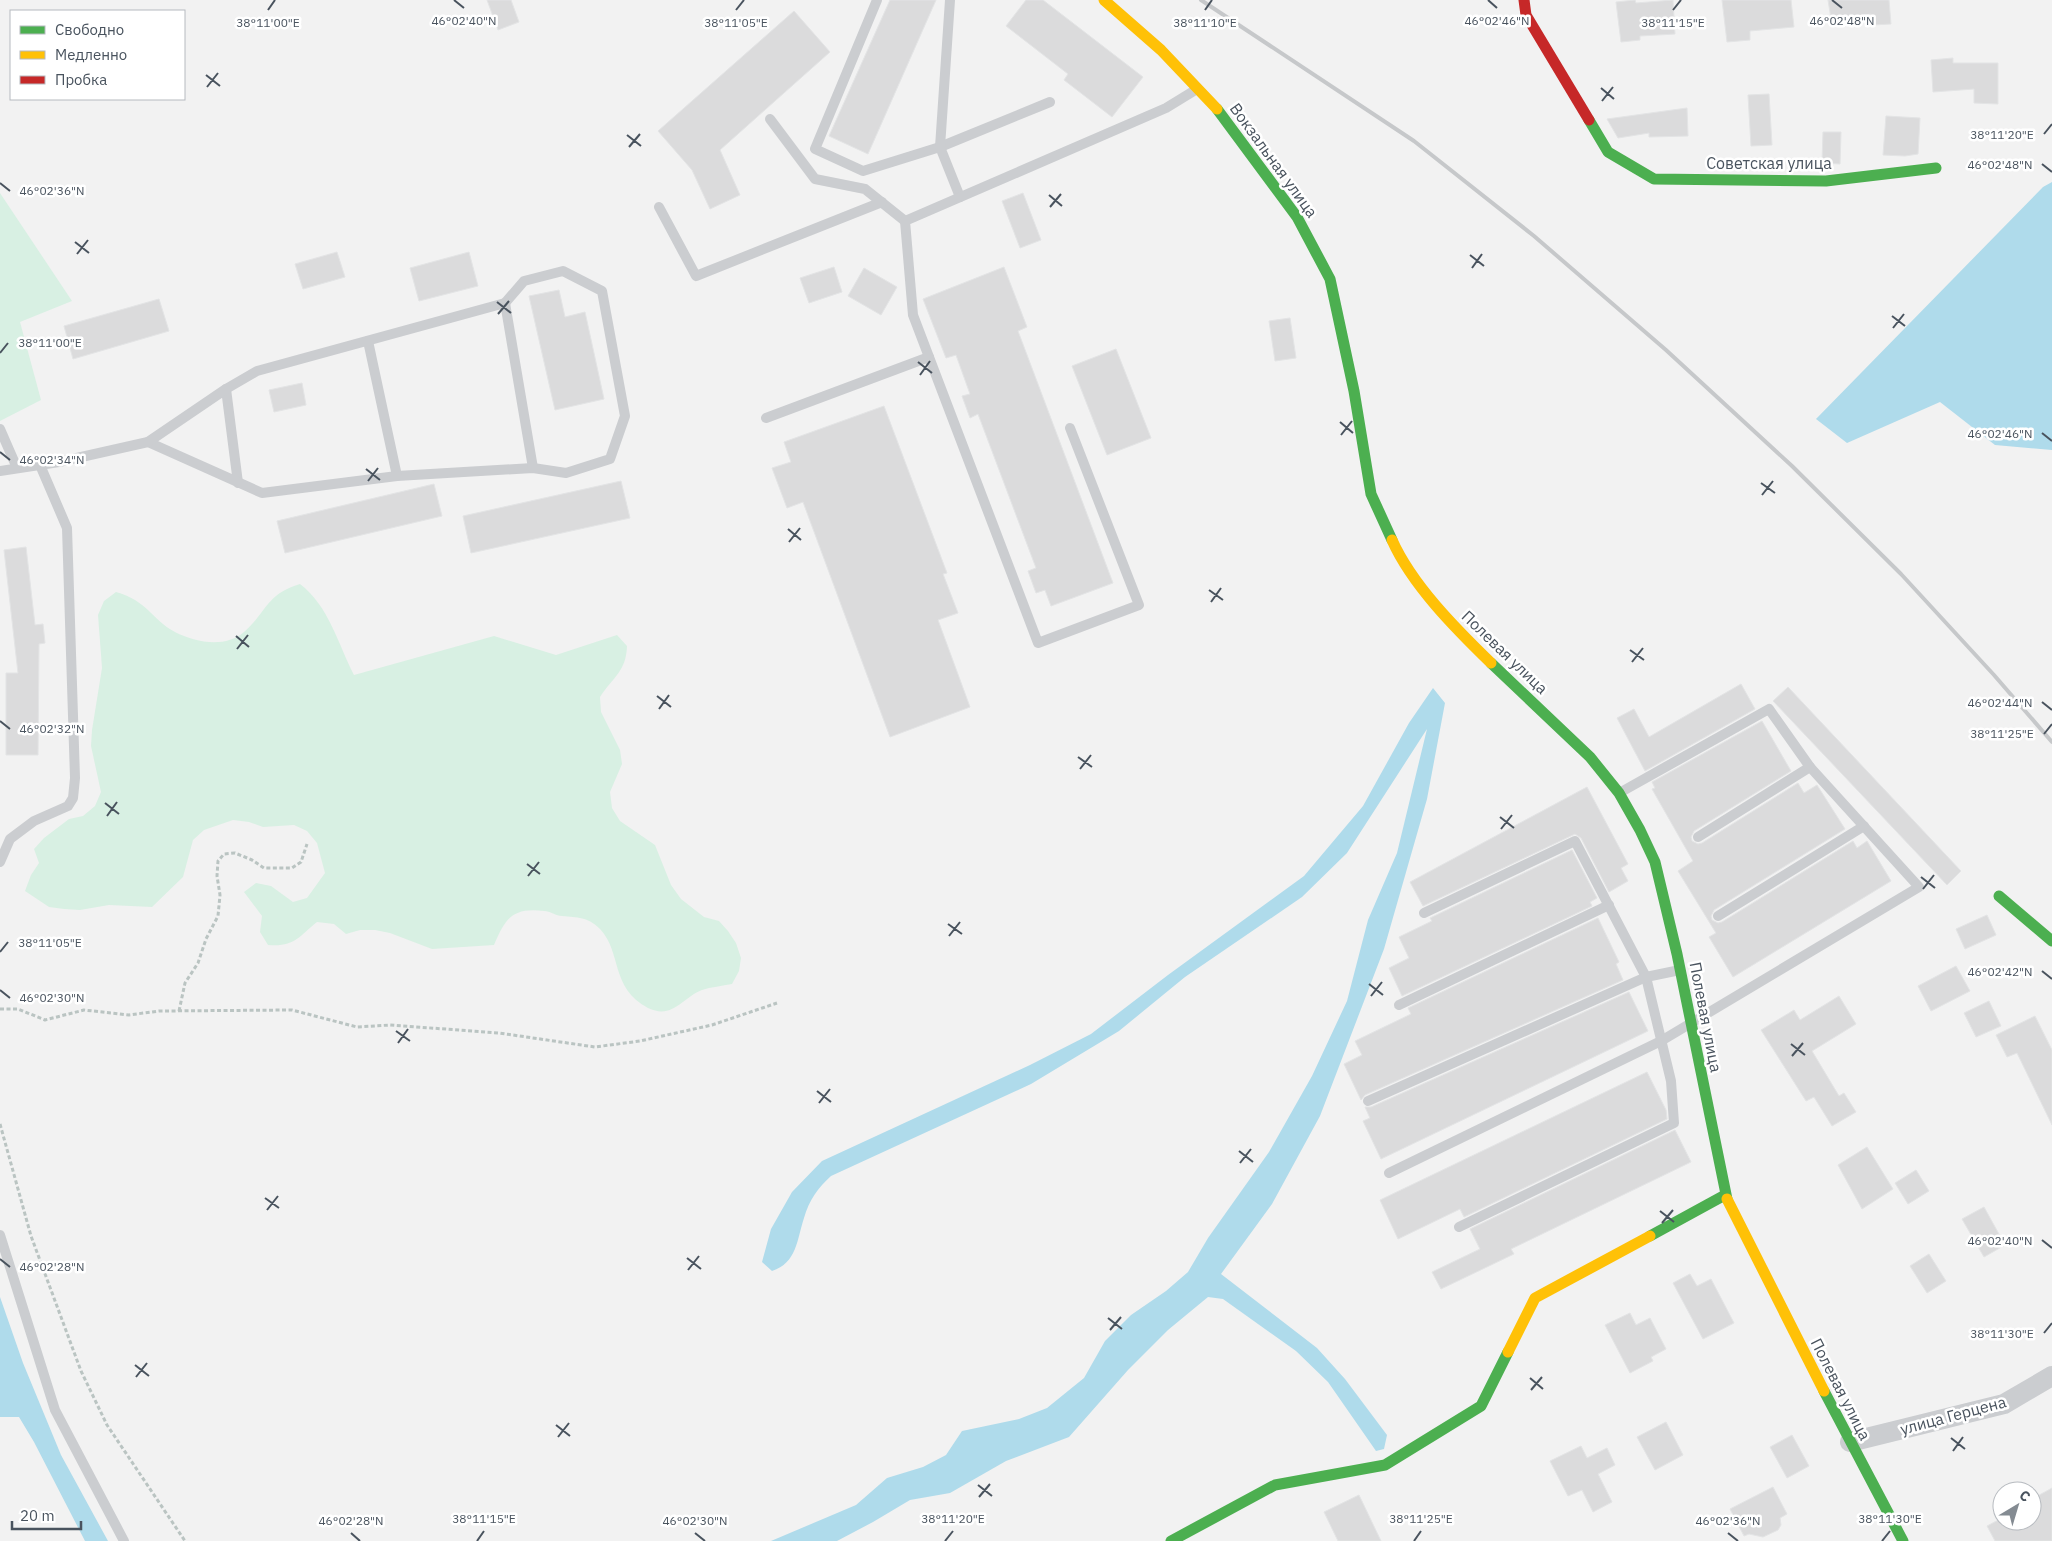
<svg xmlns="http://www.w3.org/2000/svg" width="2052" height="1541" font-family="'IBM Plex Sans',sans-serif">
<style>
.green{fill:#d8f0e3}
.water{fill:#afdbeb}
.building{fill:#dbdbdc;stroke:#e3e4e5}
.lines{fill:none;stroke-linecap:round;stroke-linejoin:round}
.path{stroke:#bac4c2;stroke-width:3;stroke-dasharray:4 2.5;stroke-linecap:butt}
.lane{stroke:#cbcdd0;stroke-width:10}
.street{stroke:#cbcdd0;stroke-width:20}
.fast{stroke:#4caf50;stroke-width:11}
.slow{stroke:#ffc107;stroke-width:11}
.jam{stroke:#c62828;stroke-width:11}
.rail{stroke:#c6c8ca;stroke-width:4}
.ticks{fill:none;stroke:#49535e;stroke-width:2}
.labels{text-anchor:middle;dominant-baseline:central;stroke-width:5;stroke-linejoin:round;paint-order:stroke}
.street-label{font-size:16px;fill:#49535e;stroke:#fff}
.ticks-label{font-size:12px;text-anchor:middle;fill:#49535e;stroke:#fff;stroke-width:5;stroke-linejoin:round;paint-order:stroke}
</style>
<rect width="100%" height="100%" fill="#f2f2f2"/>
<g class="green">
<path d="M 0,193 L 72,301 L 20,322 L 41,400 L 0,421 Z"/>
<path d="M 300,584 C 329,606 338,644 354,675 L 494,636 L 556,655 L 617,635 L 627,646 C 626,672 613,677 600,697 L 601,712 L 620,750 L 622,764 L 610,792 L 612,808 L 620,821 L 655,845 L 671,885 L 681,899 L 704,917 L 719,921 L 728,931 L 736,943 L 741,958 L 739,971 L 732,984 C 722,986 711,987 702,990 C 683,997 673,1020 648,1008 C 610,988 622,952 600,929 C 587,916 578,918 562,916 C 556,916 550,911 544,911 C 512,907 505,919 494,945 L 432,949 L 390,933 L 375,930 L 360,930 L 346,934 L 334,924 L 317,922 C 298,937 295,947 268,945 L 260,932 L 262,916 L 244,892 L 256,883 L 271,886 L 293,902 L 307,898 L 325,873 L 317,843 L 307,831 L 294,825 L 263,827 L 249,822 L 233,820 L 204,830 L 193,840 L 183,877 L 152,907 L 109,905 L 80,910 L 64,909 L 49,907 L 25,891 L 31,875 L 39,863 L 34,849 L 44,838 L 69,819 L 83,816 L 95,806 L 101,792 L 91,746 L 92,730 L 102,668 L 98,615 L 104,601 L 116,592 C 148,601 151,619 175,632 C 196,643 226,648 244,632 C 268,611 265,595 300,584 Z"/>
</g>
<g class="water">
<path d="M 2052,182 L 2052,450 L 1995,445 L 1940,402 L 1847,443 L 1816,419 L 2043,187 Z"/>
<path d="M 1433,688 L 1445,703 L 1427,799 L 1384,949 L 1320,1116 L 1272,1204 L 1221,1274 L 1317,1348 L 1345,1379 L 1387,1435 L 1384,1449 L 1376,1451 L 1328,1382 L 1296,1351 L 1223,1299 L 1208,1297 L 1168,1330 L 1128,1370 L 1069,1437 L 1006,1461 L 950,1493 L 910,1500 L 873,1522 L 837,1541 L 771,1541 L 856,1505 L 887,1478 L 923,1467 L 946,1455 L 962,1431 L 1019,1419 L 1047,1408 L 1084,1378 L 1105,1341 L 1131,1315 L 1166,1291 L 1188,1272 L 1208,1238 L 1269,1152 L 1312,1076 L 1347,1001 L 1368,920 L 1397,853 L 1427,729 L 1347,853 L 1302,897 L 1185,977 L 1119,1031 L 1031,1084 L 831,1176 C 818,1188 809,1200 804,1218 C 797,1239 797,1263 772,1271 L 762,1262 L 771,1229 L 792,1192 L 822,1161 L 1030,1065 L 1091,1034 L 1168,975 L 1304,876 L 1363,806 L 1409,723 Z"/>
<path d="M 0,1297 L 23,1363 L 61,1455 L 108,1541 L 85,1541 L 34,1442 L 19,1417 L 0,1417 Z"/>
</g>
<g class="building">
<path d="M 487,0 L 511,0 L 519,22 L 498,30 Z"/>
<path d="M 890,0 L 936,0 L 868,154 L 829,136 Z"/>
<path d="M 1026,0 L 1043,0 L 1143,77 L 1112,117 L 1064,80 L 1068,74 L 1006,26 Z"/>
<path d="M 1635,0 L 1636,3 L 1673,0 L 1675,34 L 1640,36 L 1640,40 L 1621,42 L 1616,2 Z"/>
<path d="M 1722,0 L 1791,0 L 1794,27 L 1750,31 L 1750,40 L 1727,42 Z"/>
<path d="M 1828,0 L 1889,0 L 1891,24 L 1872,25 L 1871,14 L 1831,19 Z"/>
<path d="M 794,11 L 830,52 L 720,150 L 740,195 L 710,209 L 692,170 L 658,131 Z"/>
<path d="M 1953,58 L 1953,63 L 1998,63 L 1998,104 L 1974,103 L 1974,89 L 1933,92 L 1931,60 Z"/>
<path d="M 1769,94 L 1772,145 L 1751,146 L 1748,95 Z"/>
<path d="M 1687,108 L 1688,136 L 1649,137 L 1649,133 L 1618,138 L 1607,119 Z"/>
<path d="M 1886,116 L 1920,118 L 1918,154 L 1905,156 L 1883,155 Z"/>
<path d="M 1823,132 L 1841,132 L 1840,164 L 1822,163 Z"/>
<path d="M 1023,193 L 1041,240 L 1020,248 L 1002,201 Z"/>
<path d="M 337,252 L 345,277 L 303,289 L 295,264 Z"/>
<path d="M 469,252 L 478,286 L 419,301 L 410,268 Z"/>
<path d="M 834,267 L 842,292 L 809,303 L 800,278 Z"/>
<path d="M 1004,267 L 1027,327 L 1018,331 L 1113,583 L 1051,606 L 1045,590 L 1036,593 L 1028,571 L 1036,568 L 978,414 L 970,418 L 962,396 L 970,394 L 956,355 L 946,358 L 923,299 Z"/>
<path d="M 864,268 L 897,287 L 881,315 L 848,296 Z"/>
<path d="M 559,290 L 565,317 L 585,312 L 604,399 L 555,410 L 529,296 Z"/>
<path d="M 159,299 L 169,331 L 73,359 L 64,326 Z"/>
<path d="M 1290,318 L 1296,358 L 1275,361 L 1269,321 Z"/>
<path d="M 1116,349 L 1151,438 L 1107,455 L 1072,366 Z"/>
<path d="M 302,383 L 306,405 L 274,412 L 269,390 Z"/>
<path d="M 884,406 L 947,573 L 943,574 L 958,613 L 938,620 L 970,707 L 890,737 L 803,502 L 787,508 L 772,468 L 791,462 L 784,442 Z"/>
<path d="M 621,481 L 630,518 L 471,553 L 463,516 Z"/>
<path d="M 434,484 L 442,516 L 285,553 L 277,521 Z"/>
<path d="M 26,547 L 35,625 L 43,624 L 45,643 L 39,644 L 38,755 L 6,755 L 6,673 L 18,673 L 4,550 Z"/>
<path d="M 1741,684 L 1755,709 L 1645,771 L 1617,718 L 1634,709 L 1649,737 Z"/>
<path d="M 1788,687 L 1961,871 L 1947,885 L 1773,701 Z"/>
<path d="M 1762,721 L 1791,771 L 1694,831 L 1691,837 L 1692,841 L 1698,844 L 1702,843 L 1798,783 L 1804,793 L 1817,785 L 1845,829 L 1714,910 L 1711,916 L 1712,920 L 1718,923 L 1722,922 L 1853,841 L 1857,848 L 1867,841 L 1891,881 L 1733,977 L 1709,937 L 1716,933 L 1678,871 L 1693,861 L 1652,789 L 1655,788 L 1652,782 Z"/>
<path d="M 1587,787 L 1628,864 L 1621,868 L 1628,881 L 1609,892 L 1581,838 L 1575,834 L 1423,906 L 1410,882 Z"/>
<path d="M 1572,850 L 1597,898 L 1590,902 L 1592,906 L 1402,996 L 1389,968 L 1409,958 L 1399,937 L 1432,921 L 1430,918 Z"/>
<path d="M 1987,915 L 1996,935 L 1965,949 L 1956,929 Z"/>
<path d="M 1598,918 L 1619,962 L 1616,964 L 1623,980 L 1365,1095 L 1361,1100 L 1344,1064 L 1362,1055 L 1355,1041 L 1411,1014 L 1408,1008 Z"/>
<path d="M 1956,966 L 1970,991 L 1931,1011 L 1918,986 Z"/>
<path d="M 1629,992 L 1648,1031 L 1381,1159 L 1363,1121 L 1370,1118 L 1365,1107 L 1371,1107 Z"/>
<path d="M 1839,996 L 1856,1024 L 1812,1051 L 1839,1096 L 1844,1093 L 1856,1112 L 1832,1126 L 1814,1097 L 1806,1101 L 1761,1030 L 1794,1010 L 1800,1020 Z"/>
<path d="M 1989,1001 L 2001,1026 L 1976,1037 L 1964,1013 Z"/>
<path d="M 2035,1016 L 2052,1050 L 2052,1125 L 2017,1053 L 2007,1057 L 1996,1035 Z"/>
<path d="M 1647,1072 L 1666,1110 L 1667,1119 L 1464,1217 L 1460,1209 L 1398,1239 L 1380,1200 Z"/>
<path d="M 1675,1130 L 1691,1162 L 1511,1249 L 1514,1254 L 1441,1289 L 1432,1272 L 1480,1249 L 1470,1229 Z"/>
<path d="M 1867,1147 L 1893,1189 L 1862,1209 L 1838,1165 Z"/>
<path d="M 1916,1170 L 1929,1191 L 1908,1204 L 1895,1183 Z"/>
<path d="M 1984,1207 L 2005,1245 L 1984,1257 L 1962,1219 Z"/>
<path d="M 1929,1254 L 1946,1281 L 1927,1293 L 1910,1266 Z"/>
<path d="M 1690,1274 L 1697,1286 L 1711,1279 L 1734,1323 L 1703,1339 L 1673,1283 Z"/>
<path d="M 1630,1313 L 1636,1325 L 1650,1318 L 1666,1349 L 1651,1357 L 1653,1361 L 1630,1373 L 1605,1325 Z"/>
<path d="M 1666,1422 L 1683,1455 L 1655,1470 L 1637,1437 Z"/>
<path d="M 1792,1435 L 1809,1466 L 1787,1478 L 1770,1447 Z"/>
<path d="M 1581,1446 L 1587,1458 L 1607,1448 L 1615,1465 L 1598,1474 L 1612,1502 L 1593,1512 L 1582,1490 L 1568,1496 L 1550,1461 Z"/>
<path d="M 1773,1487 L 1787,1514 L 1780,1518 L 1781,1525 L 1778,1530 L 1763,1537 L 1749,1534 L 1744,1536 L 1730,1509 Z"/>
<path d="M 2052,1488 L 2052,1541 L 1995,1541 L 1987,1526 L 2002,1518 L 2002,1521 L 2032,1521 L 2032,1499 Z"/>
<path d="M 1359,1495 L 1381,1541 L 1338,1541 L 1324,1512 Z"/>
</g>
<g class="lines">
<g class="path">
<path d="M 0,1009 L 18,1009 L 45,1020 L 84,1010 L 129,1015 L 159,1011 L 292,1010 L 357,1027 L 390,1025 L 499,1033 L 595,1047 L 640,1041 L 712,1025 L 777,1003"/>
<path d="M 179,1011 L 185,983 L 198,963 L 206,939 L 218,916 L 220,895 L 217,876 L 218,861 L 224,854 L 235,853 L 252,860 L 264,868 L 292,868 L 301,862 L 307,844"/>
<path d="M 0,1124 L 31,1236 L 81,1371 L 107,1425 L 185,1541"/>
</g>
<g class="lane">
<path d="M 877,0 L 815,149 L 863,171 L 940,147 L 1050,102"/>
<path d="M 950,0 L 940,147 L 960,197"/>
<path d="M 770,119 L 815,179 L 865,189 L 905,221"/>
<path d="M 659,207 L 696,276 L 882,202"/>
<path d="M 368,341 L 397,476 L 533,468 L 566,473 L 610,459 L 625,416 L 602,291 L 563,271 L 524,281 L 505,303"/>
<path d="M 226,389 L 238,483"/>
<path d="M 766,418 L 929,357"/>
<path d="M 1070,428 L 1139,605 L 1038,643 L 913,315 L 905,221 L 1166,108 L 1197,89"/>
<path d="M 0,429 L 17,468"/>
<path d="M 148,442 L 262,493 L 397,476"/>
<path d="M 0,471 L 59,462 L 148,442 L 226,389 L 257,371 L 505,303 L 533,468"/>
<path d="M 1698,837 L 1810,767"/>
<path d="M 0,862 L 10,839 L 34,821 L 68,806 L 73,798 L 75,778 L 67,528 L 40,465"/>
<path d="M 1424,913 L 1575,841 L 1646,977 L 1671,1081 L 1674,1123 L 1459,1227"/>
<path d="M 1718,916 L 1864,826"/>
<path d="M 1399,1005 L 1609,905"/>
<path d="M 1368,1101 L 1646,977 L 1680,970"/>
<path d="M 1389,1173 L 1661,1041 L 1919,887 L 1810,767 L 1769,709 L 1621,792"/>
<path d="M 0,1235 L 55,1410 L 124,1541"/>
</g>
<path class="street" d="M 1850,1442 L 2004,1404 L 2052,1376"/>
<g class="fast">
<path d="M 1217,109 L 1297,217 L 1330,279 L 1354,391 L 1371,494 L 1392,540"/>
<path d="M 1589,120 L 1608,152 L 1654,179 L 1826,181 L 1936,168"/>
<path d="M 1491,663 L 1590,757 L 1619,793 L 1640,830 L 1655,862 L 1677,954 L 1727,1199"/>
<path d="M 1999,896 L 2052,941"/>
<path d="M 1650,1236 L 1725,1195"/>
<path d="M 1824,1391 L 1903,1541"/>
<path d="M 1171,1541 L 1275,1485 L 1385,1465 L 1481,1406 L 1508,1352"/>
</g>
<g class="slow">
<path d="M 1104,0 L 1161,50 L 1217,109"/>
<path d="M 1392,540 C 1412,585 1456,629 1491,663"/>
<path d="M 1727,1199 L 1824,1391"/>
<path d="M 1508,1352 L 1535,1298 L 1650,1236"/>
</g>
<path class="jam" d="M 1524,0 L 1526,15 L 1589,120"/>
<path class="rail" d="M 1201,0 L 1414,141 L 1534,236 L 1666,350 L 1792,466 L 1901,574 L 1994,675 L 2052,742"/>
</g>
<path class="ticks" d="M 454,0 L 464,8M 1488,0 L 1497,8M 1832,0 L 1842,8M 268,10 L 275,0M 736,10 L 744,0M 1205,10 L 1212,0M 1673,10 L 1681,0M 206,75 L 220,86M 207,87 L 218,73M 1601,88 L 1614,99M 1602,101 L 1613,87M 2044,134 L 2052,124M 627,135 L 641,146M 629,147 L 640,134M 2042,164 L 2052,172M 0,183 L 10,191M 1049,195 L 1062,206M 1050,207 L 1061,194M 75,242 L 89,253M 77,254 L 88,240M 1470,255 L 1484,266M 1472,268 L 1482,254M 497,302 L 511,313M 498,314 L 509,301M 1892,316 L 1905,326M 1893,328 L 1904,314M 0,353 L 8,343M 918,362 L 932,373M 920,375 L 930,361M 1340,422 L 1353,433M 2042,433 L 2052,441M 1341,435 L 1352,421M 0,452 L 10,460M 366,469 L 380,480M 368,481 L 378,468M 1761,483 L 1775,493M 1762,495 L 1773,481M 788,529 L 801,540M 789,542 L 800,528M 1209,590 L 1223,600M 1211,602 L 1221,588M 236,636 L 249,647M 237,649 L 248,635M 1630,650 L 1644,660M 1632,662 L 1643,648M 657,696 L 671,707M 2042,702 L 2052,710M 659,709 L 669,695M 0,721 L 10,729M 2044,734 L 2052,724M 1078,757 L 1092,767M 1080,769 L 1091,755M 105,803 L 119,814M 107,816 L 117,802M 1500,817 L 1514,828M 1501,829 L 1512,815M 527,864 L 540,874M 528,876 L 539,862M 1921,877 L 1935,888M 1923,889 L 1934,875M 948,924 L 962,934M 949,936 L 960,922M 0,952 L 8,942M 2042,971 L 2052,979M 1369,984 L 1383,995M 0,990 L 10,998M 1371,996 L 1382,982M 396,1031 L 410,1041M 398,1043 L 408,1029M 1791,1044 L 1805,1055M 1792,1056 L 1803,1043M 817,1091 L 831,1102M 819,1103 L 830,1089M 1239,1151 L 1253,1162M 1240,1163 L 1251,1149M 265,1198 L 279,1208M 267,1210 L 278,1196M 1660,1211 L 1674,1222M 1662,1223 L 1673,1210M 2042,1240 L 2052,1248M 687,1258 L 701,1269M 0,1259 L 10,1267M 688,1270 L 699,1256M 1108,1318 L 1122,1329M 1110,1330 L 1121,1317M 2044,1333 L 2052,1323M 135,1365 L 149,1376M 136,1377 L 147,1363M 1530,1378 L 1543,1389M 1531,1390 L 1542,1377M 556,1425 L 570,1436M 558,1437 L 569,1423M 1951,1438 L 1965,1449M 1953,1451 L 1963,1437M 978,1485 L 992,1496M 979,1497 L 990,1484M 351,1533 L 360,1541M 695,1533 L 705,1541M 1728,1533 L 1738,1541M 477,1541 L 484,1531M 945,1541 L 953,1531M 1414,1541 L 1421,1531M 1882,1541 L 1890,1531"/>
<g class="labels">
<g class="street-label">
<text transform="translate(1274 160) rotate(54)">Вокзальная улица</text>
<text x="1769" y="163">Советская улица</text>
<text transform="translate(1505 652) rotate(44)">Полевая улица</text>
<text transform="translate(1706 1017) rotate(79)">Полевая улица</text>
<text transform="translate(1841 1389) rotate(63)">Полевая улица</text>
<text transform="translate(1953 1415) rotate(-15)">улица Герцена</text>
</g>
</g>
<g class="ticks-label">
<text x="464" y="25">46°02'40"N</text>
<text x="1497" y="25">46°02'46"N</text>
<text x="1842" y="25">46°02'48"N</text>
<text x="268" y="27">38°11'00"E</text>
<text x="736" y="27">38°11'05"E</text>
<text x="1205" y="27">38°11'10"E</text>
<text x="1673" y="27">38°11'15"E</text>
<text x="2002" y="139">38°11'20"E</text>
<text x="2000" y="169">46°02'48"N</text>
<text x="52" y="195">46°02'36"N</text>
<text x="50" y="347">38°11'00"E</text>
<text x="2000" y="438">46°02'46"N</text>
<text x="52" y="464">46°02'34"N</text>
<text x="2000" y="707">46°02'44"N</text>
<text x="52" y="733">46°02'32"N</text>
<text x="2002" y="738">38°11'25"E</text>
<text x="50" y="947">38°11'05"E</text>
<text x="2000" y="976">46°02'42"N</text>
<text x="52" y="1002">46°02'30"N</text>
<text x="2000" y="1245">46°02'40"N</text>
<text x="52" y="1271">46°02'28"N</text>
<text x="2002" y="1338">38°11'30"E</text>
<text x="484" y="1523">38°11'15"E</text>
<text x="953" y="1523">38°11'20"E</text>
<text x="1421" y="1523">38°11'25"E</text>
<text x="1890" y="1523">38°11'30"E</text>
<text x="351" y="1525">46°02'28"N</text>
<text x="695" y="1525">46°02'30"N</text>
<text x="1728" y="1525">46°02'36"N</text>
</g>
<rect x="10" y="10" width="175" height="90" fill="#ffffff" stroke="#b6babf"/>
<rect x="20" y="26" width="25" height="8" fill="#4caf50" stroke="#b6babf"/>
<text x="55" y="35" font-size="15" fill="#49535e">Свободно</text>
<rect x="20" y="51" width="25" height="8" fill="#ffc107" stroke="#b6babf"/>
<text x="55" y="60" font-size="15" fill="#49535e">Медленно</text>
<rect x="20" y="76" width="25" height="8" fill="#c62828" stroke="#b6babf"/>
<text x="55" y="85" font-size="15" fill="#49535e">Пробка</text>
<g transform="translate(2017 1506) rotate(38)"><circle r="24" fill="#ffffff" stroke="#b6babf"/>
<path d="M0-4L9 19L0 12L-9 19Z" fill="#848b92"/>
<text y="-8" font-size="14" font-weight="bold" text-anchor="middle" fill="#49535e">С</text>
</g>
<path d="M12 1521v8h69v-8" fill="none" stroke="#49535e" stroke-width="2.5"/>
<text x="20" y="1521" font-size="15" fill="#49535e" stroke="#ffffff" stroke-width="4" paint-order="stroke">20 m</text>
</svg>
